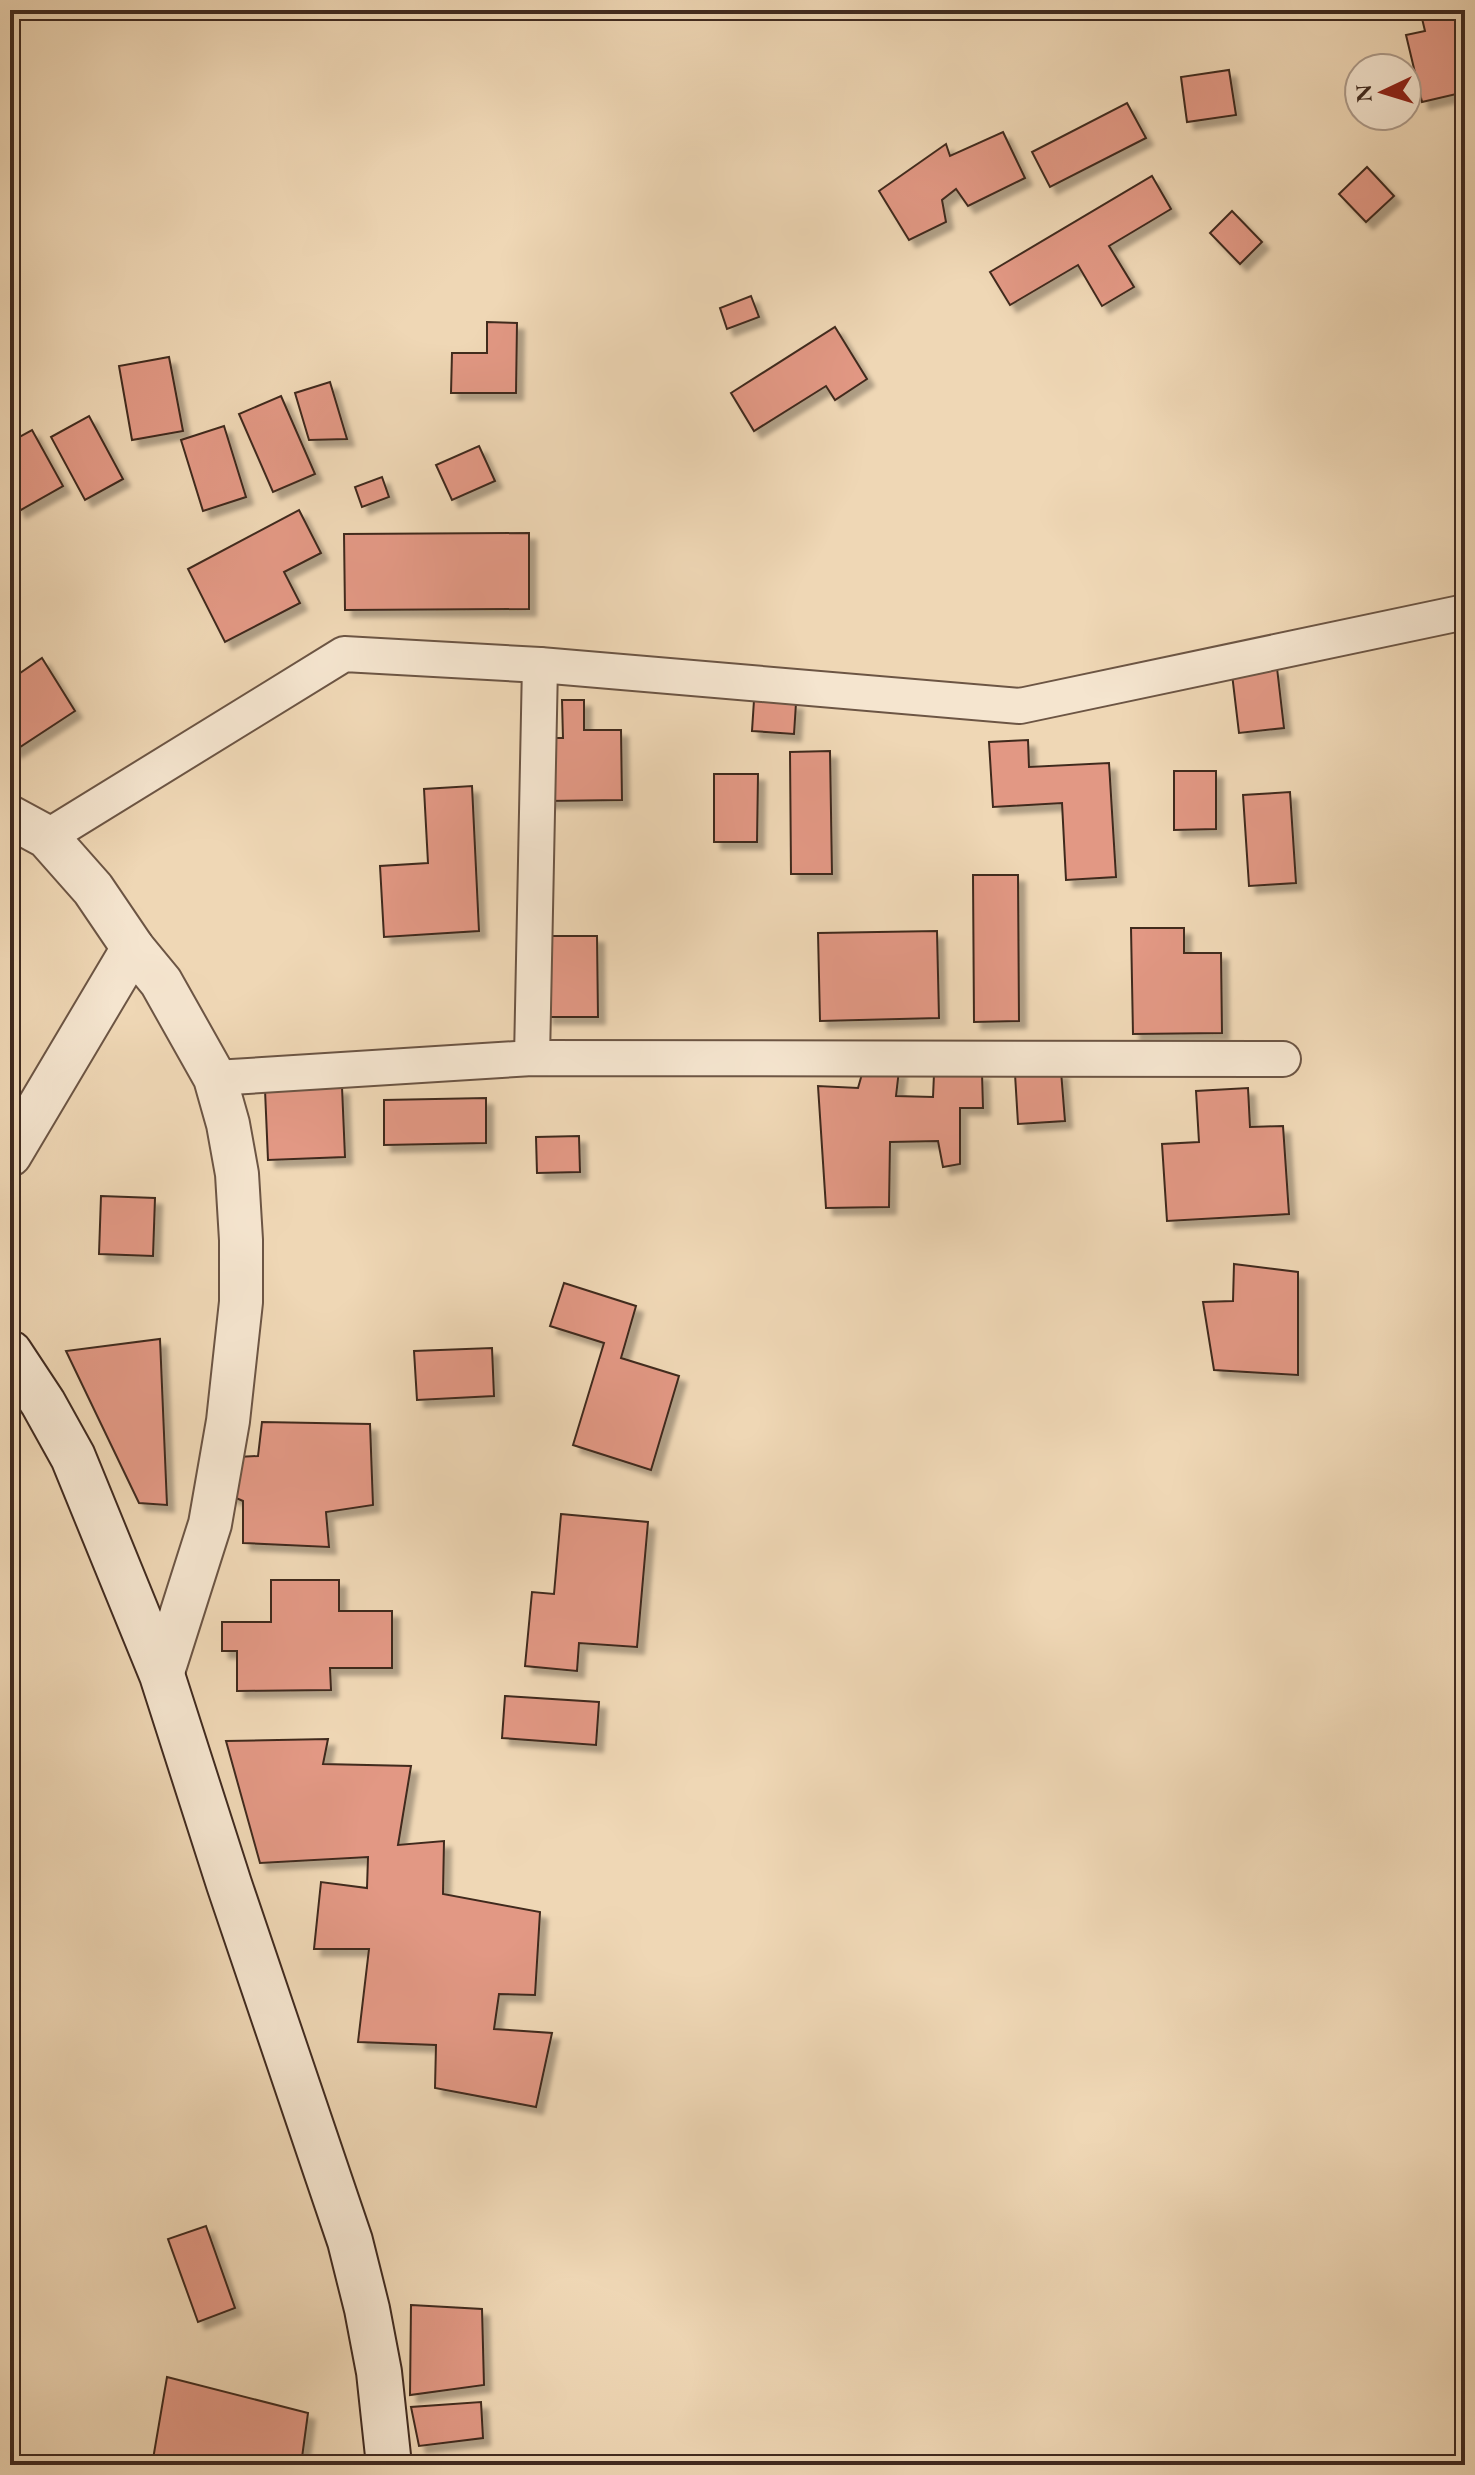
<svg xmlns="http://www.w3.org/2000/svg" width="1475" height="2475" font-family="'EB Garamond',serif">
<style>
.building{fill:#e29884;stroke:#402a1f;stroke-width:2;filter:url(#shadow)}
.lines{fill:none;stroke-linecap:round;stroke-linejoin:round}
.minor-casing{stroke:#6c5544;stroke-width:38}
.tertiary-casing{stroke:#6c5544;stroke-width:46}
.secondary-casing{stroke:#402a1f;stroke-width:48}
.minor{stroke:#f5e5cf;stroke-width:34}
.tertiary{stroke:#f5e5cf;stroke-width:42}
.secondary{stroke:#f5e5cf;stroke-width:44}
</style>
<defs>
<filter id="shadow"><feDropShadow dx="7" dy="7" stdDeviation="2" flood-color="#0004"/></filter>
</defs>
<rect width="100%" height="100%" fill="#efd7b5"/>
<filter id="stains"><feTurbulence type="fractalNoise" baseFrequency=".0025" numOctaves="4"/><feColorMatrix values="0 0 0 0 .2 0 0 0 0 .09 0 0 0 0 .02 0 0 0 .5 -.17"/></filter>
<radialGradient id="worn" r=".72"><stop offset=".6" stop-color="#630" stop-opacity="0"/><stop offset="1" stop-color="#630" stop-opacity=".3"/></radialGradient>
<g class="building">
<path d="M 1420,10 L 1465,10 L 1465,92 L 1422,102 L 1406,35 L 1425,31 Z"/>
<path d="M 1229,70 L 1236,115 L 1187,122 L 1181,77 Z"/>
<path d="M 1127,103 L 1146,138 L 1050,187 L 1032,152 Z"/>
<path d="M 1003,132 L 1025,178 L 968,206 L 956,189 L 942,200 L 946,222 L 909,240 L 879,191 L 946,144 L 950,156 Z"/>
<path d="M 1367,167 L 1394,196 L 1366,222 L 1339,194 Z"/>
<path d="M 1152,176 L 1171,209 L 1109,246 L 1134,287 L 1102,306 L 1078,265 L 1010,305 L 990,272 Z"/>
<path d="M 1232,211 L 1262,242 L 1240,264 L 1210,233 Z"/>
<path d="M 751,296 L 759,317 L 727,329 L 720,308 Z"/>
<path d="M 487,322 L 517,323 L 516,393 L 451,393 L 452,353 L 487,353 Z"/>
<path d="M 835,327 L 867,379 L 835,400 L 826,386 L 754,431 L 731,393 Z"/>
<path d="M 169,357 L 183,431 L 132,440 L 119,366 Z"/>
<path d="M 330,382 L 347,439 L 309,440 L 295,393 Z"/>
<path d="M 281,396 L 315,474 L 273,492 L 239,414 Z"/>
<path d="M 89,416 L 123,479 L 85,500 L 51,437 Z"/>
<path d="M 224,426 L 246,497 L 203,511 L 181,440 Z"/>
<path d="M 32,430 L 63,486 L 19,511 L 10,494 L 10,442 Z"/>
<path d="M 479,446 L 495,481 L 452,500 L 436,465 Z"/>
<path d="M 382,477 L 389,497 L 362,507 L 355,487 Z"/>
<path d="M 299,510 L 321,553 L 284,572 L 300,603 L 225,642 L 188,569 Z"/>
<path d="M 529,533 L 529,609 L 345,610 L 344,534 Z"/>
<path d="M 42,658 L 75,711 L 14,751 L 10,744 L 10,680 Z"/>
<path d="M 1277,668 L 1284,728 L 1239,733 L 1232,674 Z"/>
<path d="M 562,700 L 584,700 L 584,730 L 621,730 L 622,800 L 545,801 L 545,738 L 563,738 Z"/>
<path d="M 754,700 L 796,703 L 794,734 L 752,731 Z"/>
<path d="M 1028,740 L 1029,767 L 1109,763 L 1116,877 L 1066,880 L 1062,803 L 993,807 L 989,742 Z"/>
<path d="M 830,751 L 832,874 L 791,874 L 790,752 Z"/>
<path d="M 1174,771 L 1216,771 L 1216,829 L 1174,830 Z"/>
<path d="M 714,774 L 758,774 L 757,842 L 714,842 Z"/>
<path d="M 472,786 L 479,931 L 384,937 L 380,866 L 428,863 L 424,789 Z"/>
<path d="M 1290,792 L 1296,883 L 1249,886 L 1243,795 Z"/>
<path d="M 973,875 L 1018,875 L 1019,1021 L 974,1022 Z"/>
<path d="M 1131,928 L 1184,928 L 1184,953 L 1221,953 L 1222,1033 L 1133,1034 Z"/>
<path d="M 937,931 L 939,1018 L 820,1021 L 818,933 Z"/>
<path d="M 545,936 L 597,936 L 598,1017 L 546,1017 Z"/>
<path d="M 899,1070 L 896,1096 L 933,1097 L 934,1074 L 982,1073 L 983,1108 L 960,1108 L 960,1164 L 943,1167 L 938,1141 L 890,1142 L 889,1207 L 826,1208 L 818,1086 L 858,1088 L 862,1074 Z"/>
<path d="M 1061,1071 L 1065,1121 L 1018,1124 L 1015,1074 Z"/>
<path d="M 342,1087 L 345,1157 L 268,1160 L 265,1090 Z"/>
<path d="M 1248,1088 L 1250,1127 L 1283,1126 L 1289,1214 L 1167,1221 L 1162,1144 L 1199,1142 L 1196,1091 Z"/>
<path d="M 486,1098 L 486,1143 L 384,1145 L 384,1100 Z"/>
<path d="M 579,1136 L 580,1172 L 537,1173 L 536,1137 Z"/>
<path d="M 101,1196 L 155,1198 L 153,1256 L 99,1254 Z"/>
<path d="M 1234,1264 L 1298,1272 L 1298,1375 L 1214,1370 L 1203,1302 L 1233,1301 Z"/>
<path d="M 564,1283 L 636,1306 L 621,1358 L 679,1376 L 651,1470 L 573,1445 L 604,1343 L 550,1326 Z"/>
<path d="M 160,1339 L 167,1505 L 139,1503 L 66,1351 Z"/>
<path d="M 492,1348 L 494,1396 L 417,1400 L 414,1351 Z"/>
<path d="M 262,1422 L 370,1424 L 373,1505 L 326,1512 L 329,1547 L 243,1543 L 243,1501 L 229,1495 L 237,1457 L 258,1456 Z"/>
<path d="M 561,1514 L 648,1522 L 637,1647 L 579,1643 L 577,1671 L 525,1666 L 532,1592 L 554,1594 Z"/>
<path d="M 271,1580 L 339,1580 L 339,1611 L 392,1611 L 392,1668 L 330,1668 L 331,1690 L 237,1691 L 237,1651 L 222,1651 L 222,1622 L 271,1622 Z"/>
<path d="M 505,1696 L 599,1702 L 596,1745 L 502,1738 Z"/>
<path d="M 328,1739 L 323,1764 L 411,1766 L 398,1845 L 444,1841 L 443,1894 L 540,1912 L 535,1995 L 499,1994 L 494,2029 L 552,2033 L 536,2107 L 435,2088 L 436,2045 L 358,2042 L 369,1949 L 314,1949 L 321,1882 L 367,1888 L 368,1857 L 260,1863 L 226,1741 Z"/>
<path d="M 206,2226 L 235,2308 L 198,2322 L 168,2239 Z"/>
<path d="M 411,2305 L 482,2309 L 484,2385 L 410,2395 Z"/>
<path d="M 167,2377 L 308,2413 L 301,2465 L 152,2465 Z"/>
<path d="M 481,2402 L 483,2438 L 419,2446 L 411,2407 Z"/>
<path d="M 613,2460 L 614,2465 L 554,2465 L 554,2463 Z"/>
</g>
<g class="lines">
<g class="minor-casing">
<g id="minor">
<path d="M 47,837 L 344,654 L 540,665 L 1020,706 L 1465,612"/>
<path d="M 532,1058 L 540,665"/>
<path d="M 215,1078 L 532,1058 L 1283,1059"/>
</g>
</g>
<g class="tertiary-casing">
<g id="tertiary">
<path d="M 10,817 L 47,837 L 93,889 L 133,948 L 161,982 L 215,1078 L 228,1124 L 237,1174 L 241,1240 L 241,1302 L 228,1421 L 210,1524 L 162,1675"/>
<path d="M 10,1155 L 133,948"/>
</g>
</g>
<g class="secondary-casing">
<path id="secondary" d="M 10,1353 L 43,1403 L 73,1457 L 162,1675 L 229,1884 L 350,2241 L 367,2309 L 379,2372 L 389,2465"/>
</g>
<use href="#minor" class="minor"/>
<use href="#tertiary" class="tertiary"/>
<use href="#secondary" class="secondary"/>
</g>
<rect width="1475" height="2475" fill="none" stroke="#efd7b5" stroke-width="40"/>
<rect x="12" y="12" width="1451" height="2451" fill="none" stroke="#402a1f" stroke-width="4"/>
<rect x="20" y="20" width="1435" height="2435" fill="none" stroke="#402a1f" stroke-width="2"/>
<g transform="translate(1383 92) rotate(266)"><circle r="38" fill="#f5e5cf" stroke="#ad9a89" stroke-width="2"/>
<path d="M0-6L14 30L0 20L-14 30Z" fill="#8f2418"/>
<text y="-12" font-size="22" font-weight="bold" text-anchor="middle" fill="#402a1f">N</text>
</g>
<rect width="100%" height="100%" filter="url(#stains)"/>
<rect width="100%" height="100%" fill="url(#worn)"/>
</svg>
